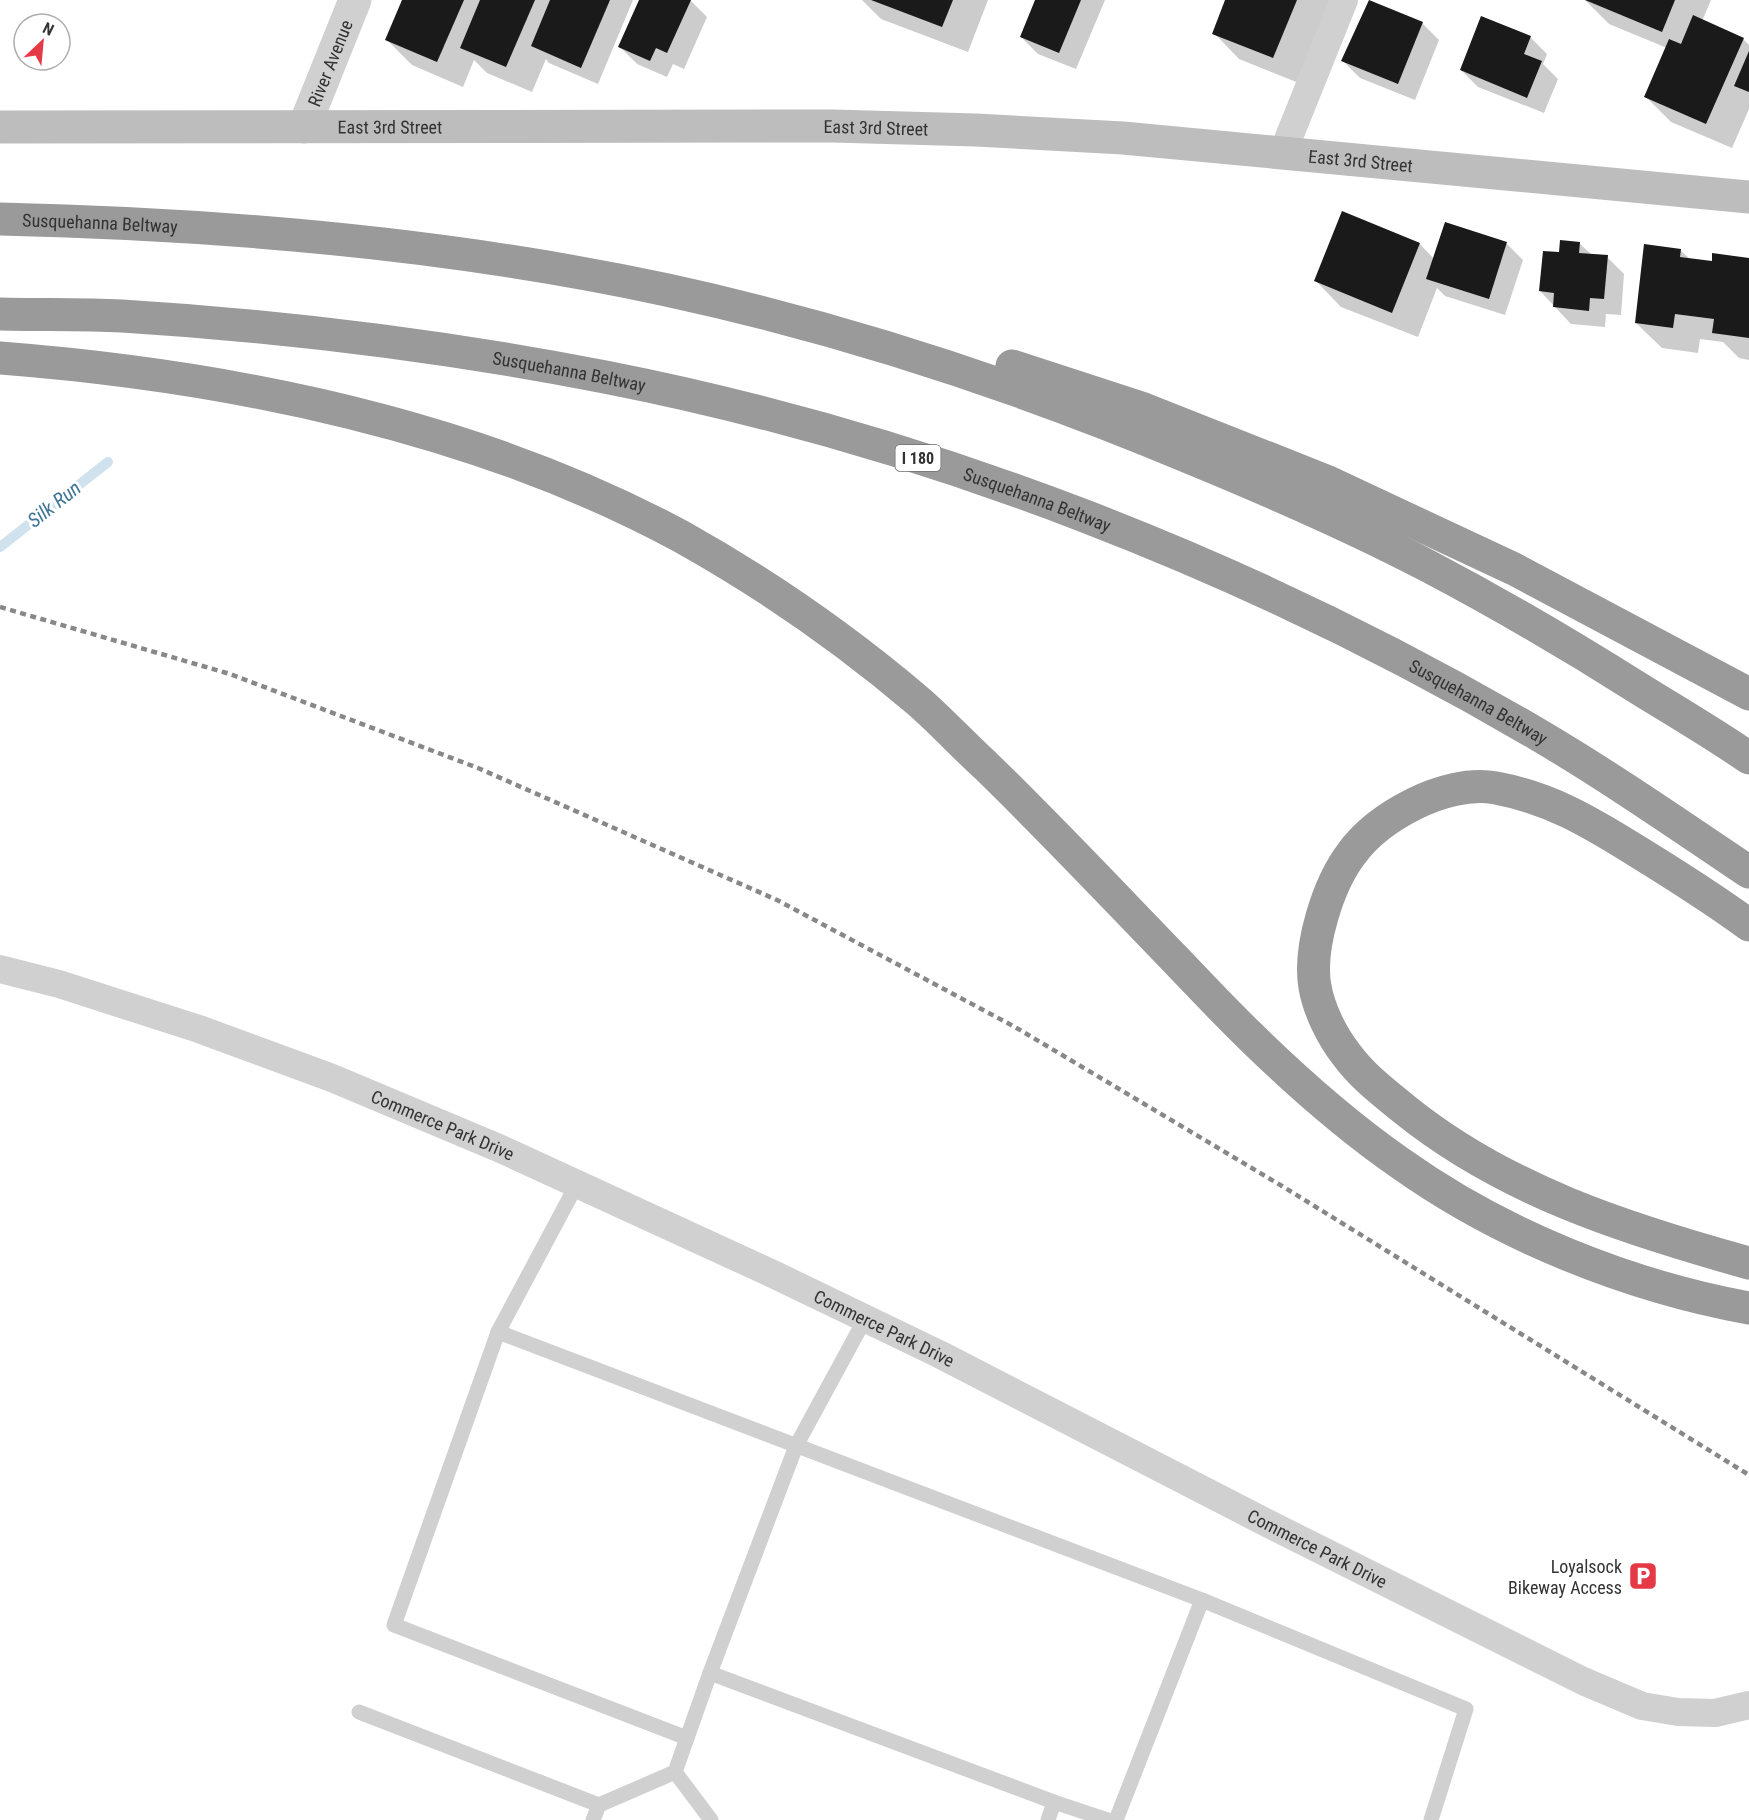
<svg xmlns="http://www.w3.org/2000/svg" width="1749" height="1820" font-family="'Roboto Condensed',sans-serif">
<style>
.shadow{fill:#0003}
.lines{fill:none;stroke-linecap:round;stroke-linejoin:round}
.stream{stroke:#cfe2ee;stroke-width:10}
.building{fill:#1a1a1a}
.service{stroke:#d0d0d0;stroke-width:15}
.minor{stroke:#d0d0d0;stroke-width:28}
.tertiary{stroke:#d0d0d0;stroke-width:33}
.secondary{stroke:#bdbdbd;stroke-width:33}
.motorway{stroke:#9a9a9a;stroke-width:33}
.rail{stroke:#888;stroke-width:4.5;stroke-dasharray:6 4.5;stroke-linecap:butt}
.labels{text-anchor:middle;dominant-baseline:central;stroke-width:6;stroke-linejoin:round;paint-order:stroke}
.shield{fill:#fff;stroke:#707070;stroke-width:1.5}
.shield-label{font-size:16px;font-weight:bold;fill:#333}
.street-label{font-size:18px;fill:#333;stroke:#fff}
.poi-label{font-size:18px;fill:#333;stroke:#fff;text-anchor:end}
.water-label{font-size:20px;font-style:italic;fill:#3f7597;stroke:#fff}
</style>
<rect width="100%" height="100%" fill="#fff"/>
<g class="shadow">
<path d="M 403,0 L 633,0 L 598,84 L 549,63 L 546,59 L 532,92 L 487,73 L 474,60 L 463,87 L 412,65 L 387,40 Z"/>
<path d="M 640,0 L 690,0 L 707,17 L 684,69 L 673,64 L 667,77 L 637,64 L 620,47 Z"/>
<path d="M 862,0 L 988,0 L 968,52 L 881,19 Z"/>
<path d="M 1037,0 L 1105,0 L 1076,69 L 1038,54 L 1021,37 Z"/>
<path d="M 1227,0 L 1332,0 L 1299,83 L 1239,59 L 1214,33 Z"/>
<path d="M 1585,0 L 1711,0 L 1702,21 L 1743,39 L 1749,45 L 1749,109 L 1732,148 L 1671,122 L 1645,96 L 1667,48 L 1609,24 Z"/>
<path d="M 1422,23 L 1439,40 L 1415,100 L 1360,78 L 1343,61 Z"/>
<path d="M 1530,37 L 1547,54 L 1543,64 L 1558,79 L 1544,113 L 1478,87 L 1461,70 Z"/>
<path d="M 1506,243 L 1523,260 L 1505,315 L 1445,296 L 1437,288 L 1418,337 L 1341,307 L 1316,281 L 1420,244 L 1434,259 Z"/>
<path d="M 1579,243 L 1592,255 L 1607,257 L 1624,274 L 1621,315 L 1606,314 L 1605,327 L 1571,324 L 1540,291 L 1561,254 Z"/>
<path d="M 1680,250 L 1690,259 L 1713,262 L 1749,259 L 1749,360 L 1739,358 L 1723,342 L 1700,339 L 1698,353 L 1662,348 L 1636,323 Z"/>
</g>
<g class="lines">
<path class="stream" d="M 0,547 L 108,462"/>
</g>
<g class="building">
<path d="M 402,0 L 464,0 L 437,62 L 385,40 Z"/>
<path d="M 480,0 L 535,0 L 506,67 L 460,48 Z"/>
<path d="M 550,0 L 610,0 L 581,68 L 531,46 Z"/>
<path d="M 639,0 L 691,0 L 667,53 L 656,48 L 650,61 L 618,47 Z"/>
<path d="M 871,0 L 953,0 L 942,27 Z"/>
<path d="M 1035,0 L 1081,0 L 1059,53 L 1020,37 Z"/>
<path d="M 1225,0 L 1297,0 L 1273,58 L 1212,34 Z"/>
<path d="M 1369,0 L 1423,22 L 1398,84 L 1341,61 Z"/>
<path d="M 1585,0 L 1675,0 L 1662,32 Z"/>
<path d="M 1693,15 L 1744,38 L 1706,124 L 1644,97 L 1669,39 L 1681,44 Z"/>
<path d="M 1481,16 L 1531,36 L 1524,54 L 1542,61 L 1527,98 L 1460,70 Z"/>
<path d="M 1749,51 L 1749,92 L 1734,86 Z"/>
<path d="M 1342,211 L 1420,243 L 1392,313 L 1314,281 Z"/>
<path d="M 1445,222 L 1507,242 L 1489,299 L 1426,279 Z"/>
<path d="M 1560,240 L 1580,242 L 1579,253 L 1608,255 L 1604,299 L 1590,298 L 1589,311 L 1553,307 L 1554,293 L 1539,291 L 1543,251 L 1559,252 Z"/>
<path d="M 1644,244 L 1681,249 L 1680,257 L 1712,261 L 1712,253 L 1749,258 L 1749,338 L 1712,333 L 1714,319 L 1675,314 L 1673,328 L 1635,323 Z"/>
</g>
<g class="lines">
<g class="service">
<path d="M 577,1184 L 498,1332 L 394,1625 L 687,1738"/>
<path d="M 498,1332 L 1202,1600 L 1466,1709 L 1431,1820"/>
<path d="M 710,1673 L 1054,1802 L 1108,1820"/>
<path d="M 359,1712 L 599,1805"/>
<path d="M 675,1772 L 711,1820"/>
<path d="M 593,1820 L 599,1805 L 675,1772 L 710,1673 L 796,1446 L 865,1319"/>
<path d="M 1048,1820 L 1054,1802"/>
<path d="M 1116,1820 L 1202,1600"/>
</g>
<g class="minor">
<path d="M 1283,152 L 1344,0"/>
<path id="s1" d="M 0,969 L 59,984 L 199,1029 L 332,1078 L 501,1149 L 775,1275 L 939,1354 L 1267,1523 L 1583,1681 L 1642,1706 L 1678,1712 L 1715,1713 L 1749,1705"/>
</g>
<path class="tertiary" id="s2" d="M 304,127 L 355,0"/>
<path class="secondary" id="s3" d="M 0,127 L 833,126 L 976,130 L 1123,138 L 1749,197"/>
<g class="motorway">
<path id="s4" d="M 0,219 C 223,224 449,243 667,290 C 847,329 1022,387 1191,458 C 1271,491 1352,526 1428,566 C 1500,604 1570,645 1638,688 C 1675,711 1713,733 1749,758"/>
<path id="s5" d="M 0,314 C 41,315 81,314 122,316 C 284,326 446,346 605,377 C 931,441 1251,566 1537,734 C 1610,777 1679,825 1749,872"/>
<path d="M 0,358 C 231,376 477,426 682,537 C 766,584 845,639 918,701 C 941,721 962,744 985,765 C 1049,827 1110,892 1172,956 C 1198,983 1224,1011 1251,1037 C 1297,1082 1347,1126 1400,1163 C 1501,1235 1628,1286 1749,1308"/>
<path d="M 1012,366 L 1144,409 L 1326,481 L 1514,569 L 1749,694"/>
<path d="M 1749,925 C 1712,898 1674,874 1635,850 C 1590,822 1550,798 1496,788 C 1469,783 1438,792 1414,804 C 1390,816 1368,831 1352,853 C 1328,884 1308,948 1315,987 C 1319,1010 1332,1036 1346,1054 C 1362,1076 1383,1092 1404,1109 C 1504,1190 1626,1229 1749,1263"/>
</g>
<path class="rail" d="M 0,607 L 230,674 L 478,768 L 777,900 L 1015,1027 L 1282,1186 L 1749,1475"/>
</g>
<defs>
<g id="parking-square" transform="scale(1.5)"><rect x="-9" y="-9" width="18" height="18" rx="4" fill="#e63946" stroke="#fff"/><path d="M-3.5-5.5H1a3.5 3.5 0 0 1 0 7H-1V5.5H-3.5ZM-1-3.4V-.6H.8a1.4 1.4 0 0 0 0-2.8Z" fill="#fff"/></g>
</defs>
<g fill-rule="evenodd">
<use href="#parking-square" x="1643" y="1576"/>
</g>
<g class="labels">
<rect class="shield" x="895.5" y="445" width="45" height="26" rx="4.5"/>
<g class="shield-label">
<text x="918" y="458">I 180</text>
</g>
<g class="street-label">
<text stroke="none"><textPath href="#s2" startOffset="69">River Avenue</textPath></text>
<text stroke="none"><textPath href="#s3" startOffset="390">East 3rd Street</textPath></text>
<text stroke="none"><textPath href="#s3" startOffset="876">East 3rd Street</textPath></text>
<text stroke="none"><textPath href="#s3" startOffset="1362">East 3rd Street</textPath></text>
<text stroke="none"><textPath href="#s4" startOffset="100">Susquehanna Beltway</textPath></text>
<text stroke="none"><textPath href="#s5" startOffset="573">Susquehanna Beltway</textPath></text>
<text stroke="none"><textPath href="#s5" startOffset="1059">Susquehanna Beltway</textPath></text>
<text stroke="none"><textPath href="#s5" startOffset="1545">Susquehanna Beltway</textPath></text>
<text stroke="none"><textPath href="#s1" startOffset="470">Commerce Park Drive</textPath></text>
<text stroke="none"><textPath href="#s1" startOffset="956">Commerce Park Drive</textPath></text>
<text stroke="none"><textPath href="#s1" startOffset="1442">Commerce Park Drive</textPath></text>
</g>
<g class="poi-label">
<text x="1622" y="1566">Loyalsock<tspan x="1622" dy="21">Bikeway Access</tspan></text>
</g>
<g class="water-label">
<text transform="translate(54 504) rotate(-38)">Silk Run</text>
</g>
</g>
<g transform="translate(42 42) rotate(26)"><circle r="28" fill="#ffffff" stroke="#adadad" stroke-width="1.5"/>
<path d="M0-4.5L10 22L0 15L-10 22Z" fill="#e63946"/>
<text y="-9" font-size="16" font-weight="bold" text-anchor="middle" fill="#333333">N</text>
</g>
</svg>
